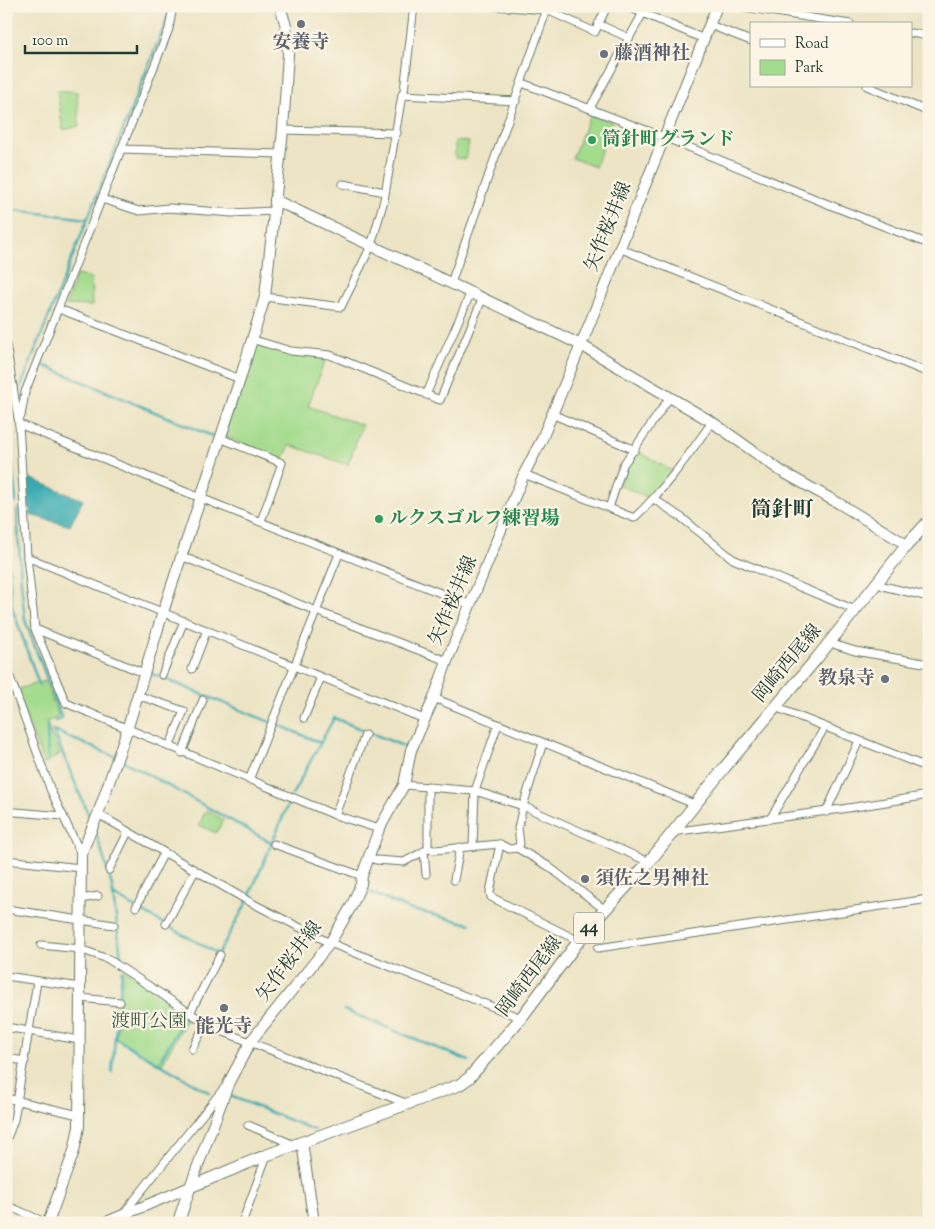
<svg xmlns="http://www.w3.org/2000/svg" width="935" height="1229" font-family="'Sorts Mill Goudy','Noto Serif JP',serif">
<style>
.green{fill:#a4dc8e;stroke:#628c61}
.water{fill:#39abb1;stroke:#2c7472}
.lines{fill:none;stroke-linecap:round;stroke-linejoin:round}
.stream{stroke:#39abb1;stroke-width:2.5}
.street-casing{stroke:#677766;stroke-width:9}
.secondary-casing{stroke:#677766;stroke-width:12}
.primary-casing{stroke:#677766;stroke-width:13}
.street{stroke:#fff;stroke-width:7}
.secondary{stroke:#fff;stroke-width:10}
.primary{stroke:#fff;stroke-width:11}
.worship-dot{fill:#6b7280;stroke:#fcf5e5;stroke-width:2}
.leisure-dot{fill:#2e9e5b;stroke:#fcf5e5;stroke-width:2}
.labels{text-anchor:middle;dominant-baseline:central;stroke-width:4.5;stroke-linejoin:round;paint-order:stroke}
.shield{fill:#fcf5e5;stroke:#617469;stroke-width:1}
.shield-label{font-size:18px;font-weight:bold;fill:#1f3d34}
.worship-label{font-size:19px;font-weight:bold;fill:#5b616d;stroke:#fcf5e5}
.leisure-label{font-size:19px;font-weight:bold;fill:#27864d;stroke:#fcf5e5;text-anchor:start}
.street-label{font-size:19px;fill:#1f3d34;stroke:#fcf5e5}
.park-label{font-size:19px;fill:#3a5d46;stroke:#fcf5e5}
.quarter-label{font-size:21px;font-weight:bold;fill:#1f3d34;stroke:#fcf5e5}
</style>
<rect width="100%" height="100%" fill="#fcf5e5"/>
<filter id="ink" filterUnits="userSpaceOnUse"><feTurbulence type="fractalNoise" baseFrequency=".02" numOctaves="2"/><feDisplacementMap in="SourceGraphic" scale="10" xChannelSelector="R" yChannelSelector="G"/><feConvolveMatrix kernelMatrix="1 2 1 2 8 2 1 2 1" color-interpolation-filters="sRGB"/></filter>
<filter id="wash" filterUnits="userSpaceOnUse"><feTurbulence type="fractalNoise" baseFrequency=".0096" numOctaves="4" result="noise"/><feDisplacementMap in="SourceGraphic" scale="20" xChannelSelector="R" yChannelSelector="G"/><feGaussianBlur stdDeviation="1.12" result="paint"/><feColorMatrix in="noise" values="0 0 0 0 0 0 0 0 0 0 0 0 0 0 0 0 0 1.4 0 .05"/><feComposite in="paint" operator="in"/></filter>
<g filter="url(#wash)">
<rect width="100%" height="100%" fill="#ece4c4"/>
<g class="green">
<path d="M 57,90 L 77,92 L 79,126 L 63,130 Z"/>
<path d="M 590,115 L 612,122 L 595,167 L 572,158 Z"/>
<path d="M 455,141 L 469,142 L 466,159 L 455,158 Z"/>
<path d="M 76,275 L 91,278 L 92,306 L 66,305 Z"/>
<path d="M 255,344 L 326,358 L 308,406 L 362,425 L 348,465 L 290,445 L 283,460 L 224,436 Z"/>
<path d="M 636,450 L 672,471 L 651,499 L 619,485 L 627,464 Z"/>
<path d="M 45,681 L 59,717 L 46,722 L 60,754 L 44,764 L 20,702 L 18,689 Z"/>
<path d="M 206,810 L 224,820 L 216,833 L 199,825 Z"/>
<path d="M 123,969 L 190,1013 L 161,1066 L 116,1038 Z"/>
</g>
<path class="water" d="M 25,476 L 83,500 L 70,526 L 30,515 Z"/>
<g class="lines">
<g class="stream">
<path d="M 407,37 L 409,6"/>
<path d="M 6,209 L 88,219"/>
<path d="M 43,365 L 212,436"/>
<path d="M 20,389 L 169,14"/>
<path d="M 6,407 L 16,503"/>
<path d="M 6,472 L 8,469 L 7,451"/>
<path d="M 17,510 L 21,583 L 25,620 L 62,719 L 55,721"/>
<path d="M 6,533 L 12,607 L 39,685"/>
<path d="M 148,672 L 270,722"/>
<path d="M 274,723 L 321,743"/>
<path d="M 47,724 L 48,760"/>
<path d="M 53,730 L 91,821"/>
<path d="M 54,731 L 116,757"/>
<path d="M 120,759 L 272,843"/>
<path d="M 292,795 L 334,718 L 408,748"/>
<path d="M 95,829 L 112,886 L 122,965"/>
<path d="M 363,889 L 409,909 L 470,924"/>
<path d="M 113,895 L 218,954 L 246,904 L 290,800"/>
<path d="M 119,1000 L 122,970"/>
<path d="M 344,1010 L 469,1061"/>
<path d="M 115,1038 L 210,1093"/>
<path d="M 158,1064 L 187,1013"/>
<path d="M 112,1072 L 118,1004"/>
<path d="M 228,1095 L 314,1130"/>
</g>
</g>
</g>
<g filter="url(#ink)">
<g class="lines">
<g class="street-casing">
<g id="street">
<path d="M 494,6 L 547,10 L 595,32 L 607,6"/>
<path d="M 626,6 L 704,39"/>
<path d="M 737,6 L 850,24"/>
<path d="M 598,24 L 629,38"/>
<path d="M 710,25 L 751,41"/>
<path d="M 911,33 L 929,36"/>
<path d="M 522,83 L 664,137 L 835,207 L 929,244"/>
<path d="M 867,86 L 929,112"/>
<path d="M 402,95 L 516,101"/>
<path d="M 590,108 L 643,13"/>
<path d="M 283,130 L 397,133"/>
<path d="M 121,149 L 280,154"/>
<path d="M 343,184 L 385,192"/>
<path d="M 102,199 L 139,211 L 169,208 L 232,213 L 274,211"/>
<path d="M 619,248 L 929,373"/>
<path d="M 451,283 L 548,6"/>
<path d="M 265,297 L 341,307 L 371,246 L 384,200 L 402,95 L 404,91 L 414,6"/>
<path d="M 59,309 L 240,379"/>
<path d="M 251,339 L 291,351 L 330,355 L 440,400 L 483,297"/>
<path d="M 6,344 L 19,424 L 27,557 L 35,629 L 66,703 L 335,815 L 379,829"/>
<path d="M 426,395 L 471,292"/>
<path d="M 552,414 L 635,450"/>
<path d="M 21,416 L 25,392 L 169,29 L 173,6"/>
<path d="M 19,424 C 169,486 320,546 471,605"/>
<path d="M 220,438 L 282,463 L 261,521"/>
<path d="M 524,474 L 634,518 C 665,489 687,457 712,422"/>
<path d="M 654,499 L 682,518 L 733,559 L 855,610"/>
<path d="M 609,508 L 623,465 L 670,397"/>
<path d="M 181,556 L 316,611 L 447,661"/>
<path d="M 27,557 L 424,719"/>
<path d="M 878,582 L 883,586 L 929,597"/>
<path d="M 35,629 L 144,673"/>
<path d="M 831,641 L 836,645 L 855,651 L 929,664"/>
<path d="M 6,666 L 51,791 L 81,854"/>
<path d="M 192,669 L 207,630"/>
<path d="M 162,675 L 184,621"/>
<path d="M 137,695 L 184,711 L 169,747"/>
<path d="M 434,698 L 694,804"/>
<path d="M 775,707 L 929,768"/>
<path d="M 304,718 L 321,677"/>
<path d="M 543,743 L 523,806 L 518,828 L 520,844 L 517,848 L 509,849 L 500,844 L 490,892 L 491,897 L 579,941"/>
<path d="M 182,753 L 203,700"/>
<path d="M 249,780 L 339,554"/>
<path d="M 404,785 L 475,791 L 523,806 L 649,862"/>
<path d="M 428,786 L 428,849 L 435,850 L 500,844"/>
<path d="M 16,812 L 63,816"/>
<path d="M 826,812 L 859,741"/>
<path d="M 98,814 L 250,902 L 330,943 L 521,1018"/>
<path d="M 335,815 L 365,735"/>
<path d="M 770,819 L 825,727"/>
<path d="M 672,832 L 842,809 L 929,795"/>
<path d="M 274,844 L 362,876"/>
<path d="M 473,846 L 475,791 L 498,724"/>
<path d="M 517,848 L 548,866 L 605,910"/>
<path d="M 424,851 L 426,874"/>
<path d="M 369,857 L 376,860 L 404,862 L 428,849"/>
<path d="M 6,860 L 81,868"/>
<path d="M 109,870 L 128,832"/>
<path d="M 454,880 L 460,847"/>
<path d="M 81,899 L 98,896"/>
<path d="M 136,907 L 164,853"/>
<path d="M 6,909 L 114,925"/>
<path d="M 166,924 L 195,871"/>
<path d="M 41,945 L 80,949 L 108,959 L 193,1015 L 219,1030 L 408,1104"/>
<path d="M 598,948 L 929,899"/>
<path d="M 6,976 L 80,987"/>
<path d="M 80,998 L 120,1002"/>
<path d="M 190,1013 L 220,955"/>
<path d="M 6,1027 L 79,1040"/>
<path d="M 192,1049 L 206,1023"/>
<path d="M 6,1058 L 25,1061"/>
<path d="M 6,1098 L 79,1115"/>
<path d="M 248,1125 L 294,1145"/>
<path d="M 6,1141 L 14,1120 L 37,982"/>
<path d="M 6,1205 L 47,1223"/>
<path d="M 123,1214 L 224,1088"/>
<path d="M 242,1223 L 267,1155"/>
</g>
</g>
<g class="secondary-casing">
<g id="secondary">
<path d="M 275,200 L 581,345 L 712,422 L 781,471 L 840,504 L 907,545"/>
<path d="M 302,1142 L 314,1223"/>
<path d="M 48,1223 L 74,1151 L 79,1127 L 81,854 L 98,814 L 127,730 L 163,612 L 240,379 L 265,297 L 283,130 L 288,54 L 286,26 L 280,6"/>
<path d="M 104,1223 L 190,1187 L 229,1082 L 251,1041 L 330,943 L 352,905 L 361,884 L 362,876 L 379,829 L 404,785 L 411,750 L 434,698 L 447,661 L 524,474 L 541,441 L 581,345 L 717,6"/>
</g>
</g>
<g class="primary-casing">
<path id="primary" d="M 178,1223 L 190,1187 L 267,1155 L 459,1085 L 469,1078 L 521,1018 L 590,926 L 649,862 L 725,767 L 817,658 L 907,545 L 929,521"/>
</g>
<use href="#street" class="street"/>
<use href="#secondary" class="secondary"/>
<use href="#primary" class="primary"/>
</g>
</g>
<g class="worship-dot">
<circle cx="301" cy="24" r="5"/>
<circle cx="604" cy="54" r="5"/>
<circle cx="885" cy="679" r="5"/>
<circle cx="585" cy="879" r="5"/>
<circle cx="224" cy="1008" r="5"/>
</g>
<g class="leisure-dot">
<circle cx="592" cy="140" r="5"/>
<circle cx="379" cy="519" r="5"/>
</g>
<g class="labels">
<rect class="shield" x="574" y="912.5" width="30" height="31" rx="4"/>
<g class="shield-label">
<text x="589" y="928">44</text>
</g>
<g class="worship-label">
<text x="301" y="43">安養寺</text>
<text x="614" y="54" text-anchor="start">藤酒神社</text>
<text x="875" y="679" text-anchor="end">教泉寺</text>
<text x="595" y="879" text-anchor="start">須佐之男神社</text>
<text x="224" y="1027">能光寺</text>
</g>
<g class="leisure-label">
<text x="602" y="140">筒針町グランド</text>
<text x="389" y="519">ルクスゴルフ練習場</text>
</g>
<g class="street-label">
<text transform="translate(609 227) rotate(-68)">矢作桜井線</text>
<text transform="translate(454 601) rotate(-67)">矢作桜井線</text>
<text transform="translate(788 664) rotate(-50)">岡崎西尾線</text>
<text transform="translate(290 962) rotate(-53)">矢作桜井線</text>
<text transform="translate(530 977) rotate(-53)">岡崎西尾線</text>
</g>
<g class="park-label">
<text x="149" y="1022">渡町公園</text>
</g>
<g class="quarter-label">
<text x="782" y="511">筒針町</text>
</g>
</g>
<rect width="935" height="1229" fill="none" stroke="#fcf5e5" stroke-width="25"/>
<rect x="750" y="22" width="162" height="65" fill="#fcf5e5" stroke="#a4ab9e"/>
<rect x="760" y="39" width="25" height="8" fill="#ffffff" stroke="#a4ab9e"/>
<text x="795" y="48" font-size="15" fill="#1f3d34">Road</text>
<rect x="760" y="60" width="25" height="15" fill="#a4dc8e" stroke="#a4ab9e"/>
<text x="795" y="72" font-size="15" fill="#1f3d34">Park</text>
<path d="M25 45v8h112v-8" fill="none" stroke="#1f3d34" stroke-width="2.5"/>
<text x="32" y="45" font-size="15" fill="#1f3d34" stroke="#fcf5e5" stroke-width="4" paint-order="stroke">100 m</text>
</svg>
